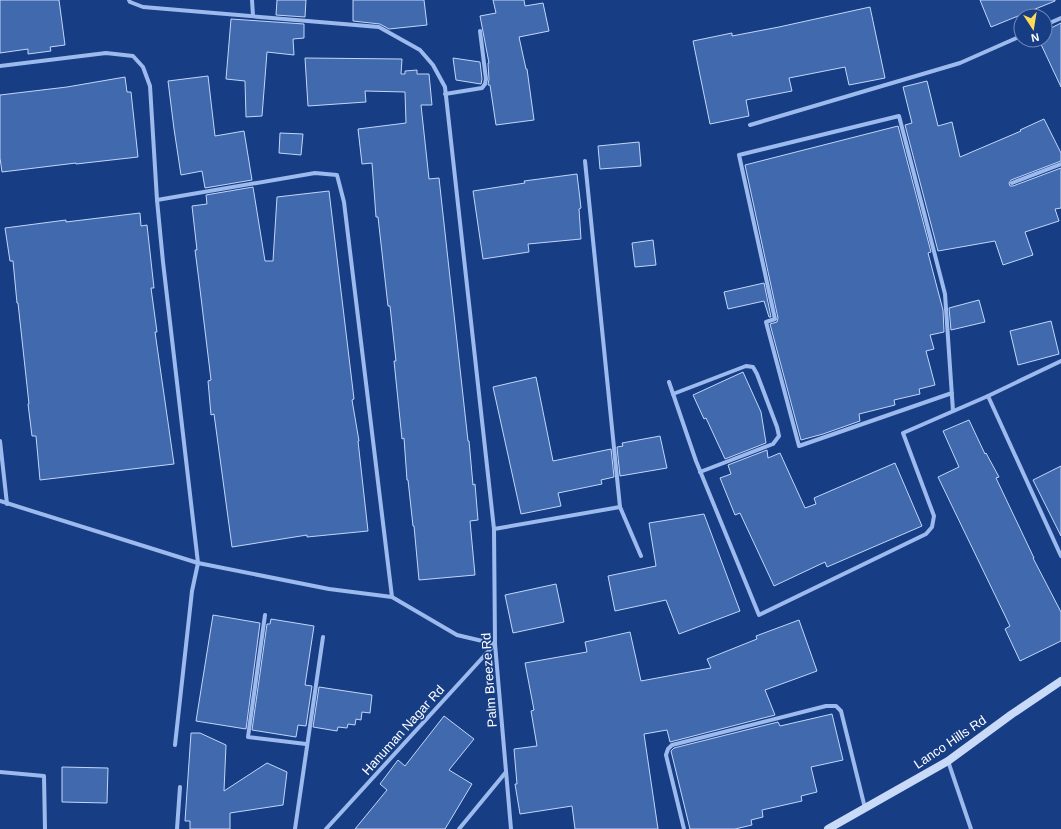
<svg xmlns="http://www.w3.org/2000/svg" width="1061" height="829" font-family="Helvetica,sans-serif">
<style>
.building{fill:#4069ae;stroke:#c2d6f9}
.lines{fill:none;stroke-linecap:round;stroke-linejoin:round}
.street{stroke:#9cbaed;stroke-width:4}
.secondary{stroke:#c9daf9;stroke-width:8}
.labels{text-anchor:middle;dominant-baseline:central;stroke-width:3.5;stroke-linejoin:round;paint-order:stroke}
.street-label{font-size:13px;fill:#fff;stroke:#173e85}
</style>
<rect width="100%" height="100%" fill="#173e85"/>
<g class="building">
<path d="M 0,0 L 59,0 L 65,45 L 50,47 L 51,51 L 28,54 L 28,49 L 0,53 Z"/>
<path d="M 277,0 L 306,0 L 305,17 L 276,15 Z"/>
<path d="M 353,0 L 424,0 L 427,25 L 389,29 L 380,24 L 353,21 Z"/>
<path d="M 493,0 L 524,0 L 525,6 L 543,3 L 549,31 L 519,37 L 526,69 L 527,69 L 534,120 L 496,125 L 490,85 L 488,85 L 489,79 L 488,63 L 489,63 L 480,16 L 496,13 Z"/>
<path d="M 980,0 L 1055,0 L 1055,1 L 991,27 Z"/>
<path d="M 870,7 L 885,78 L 849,85 L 845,67 L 789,78 L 792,91 L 746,100 L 749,116 L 710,124 L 693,41 L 732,33 L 732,36 L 779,27 Z"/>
<path d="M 231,19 L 304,24 L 304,38 L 293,39 L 294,55 L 267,52 L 262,116 L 246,117 L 245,81 L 226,79 Z"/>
<path d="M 1061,23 L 1061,87 L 1039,40 L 1045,40 L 1045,31 Z"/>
<path d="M 305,58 L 402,59 L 401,74 L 405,74 L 405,71 L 417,70 L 417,74 L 429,74 L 432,105 L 421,105 L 429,179 L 439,178 L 468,441 L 469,441 L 473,485 L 475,484 L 478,520 L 470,521 L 475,575 L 419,580 L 414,526 L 413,526 L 408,480 L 407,480 L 404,438 L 402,439 L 394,361 L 396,361 L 390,306 L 388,306 L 378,217 L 376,217 L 372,163 L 362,164 L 358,129 L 406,123 L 405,92 L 365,91 L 366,102 L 308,106 Z"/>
<path d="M 453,58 L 480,62 L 482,79 L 481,84 L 456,80 Z"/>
<path d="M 208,76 L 215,136 L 244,131 L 252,180 L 205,188 L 202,171 L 181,175 L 174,129 L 168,81 Z"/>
<path d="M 125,77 L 127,92 L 131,92 L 138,157 L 76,164 L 76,163 L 2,172 L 0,158 L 0,95 L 67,87 Z"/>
<path d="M 927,81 L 938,126 L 952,122 L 960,157 L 1021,131 L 1020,130 L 1044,119 L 1061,153 L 1061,161 L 1011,180 L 1009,183 L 1010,186 L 1013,186 L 1061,168 L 1061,208 L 1055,209 L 1059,221 L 1025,232 L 1033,255 L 1003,265 L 995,241 L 938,251 L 905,125 L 912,123 L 903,87 Z"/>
<path d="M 898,126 L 931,252 L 928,253 L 943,310 L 944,332 L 930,335 L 934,349 L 926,351 L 935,385 L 919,389 L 920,394 L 894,400 L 895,405 L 859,414 L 860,421 L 823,434 L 801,440 L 770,324 L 777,322 L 778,318 L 745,165 Z"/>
<path d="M 280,133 L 303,134 L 301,155 L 279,153 Z"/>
<path d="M 639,142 L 641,166 L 600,169 L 598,146 Z"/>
<path d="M 577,174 L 581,208 L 579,209 L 581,239 L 528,244 L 529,252 L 483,259 L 473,191 L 525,183 L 524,181 Z"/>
<path d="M 253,187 L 265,261 L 273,261 L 277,197 L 329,191 L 354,399 L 352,400 L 359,441 L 358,441 L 368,531 L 307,537 L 307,535 L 232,547 L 214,414 L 211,415 L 208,381 L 211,380 L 199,281 L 195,250 L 197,250 L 192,206 L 207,204 L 206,195 Z"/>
<path d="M 140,213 L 141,226 L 147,225 L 154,288 L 151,288 L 157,332 L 155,332 L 174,464 L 40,480 L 36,436 L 32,436 L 28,404 L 29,404 L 18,303 L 17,303 L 13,261 L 10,261 L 5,228 L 66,220 L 66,222 Z"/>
<path d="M 653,240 L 656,265 L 635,267 L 632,243 Z"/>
<path d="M 764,283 L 771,317 L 769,317 L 764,301 L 728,309 L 724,292 Z"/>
<path d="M 979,300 L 985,322 L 951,330 L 949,308 Z"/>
<path d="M 1051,321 L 1059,354 L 1018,365 L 1010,331 Z"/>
<path d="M 743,372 L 761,412 L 766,443 L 725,459 L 706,418 L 704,419 L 693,395 Z"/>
<path d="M 536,377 L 553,461 L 611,449 L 614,477 L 601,480 L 602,484 L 558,493 L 561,506 L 521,514 L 493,387 Z"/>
<path d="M 969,420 L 985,454 L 986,453 L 999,477 L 996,478 L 1034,558 L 1033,558 L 1061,612 L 1061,641 L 1020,661 L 1005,629 L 1010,626 L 938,477 L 959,467 L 943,431 Z"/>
<path d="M 660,436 L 667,468 L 620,476 L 617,447 L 623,446 L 622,443 Z"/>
<path d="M 767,450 L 768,458 L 780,453 L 805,508 L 816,504 L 814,498 L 895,463 L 922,526 L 827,567 L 825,562 L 774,586 L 740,513 L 735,515 L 720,478 L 731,474 L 728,465 Z"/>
<path d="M 1061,466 L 1061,536 L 1033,480 Z"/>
<path d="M 704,514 L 740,611 L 679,634 L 666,600 L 615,611 L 608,576 L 656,566 L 649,523 Z"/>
<path d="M 556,584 L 564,622 L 513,633 L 505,595 Z"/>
<path d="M 213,615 L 260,623 L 246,729 L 196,721 Z"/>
<path d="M 271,619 L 314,626 L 305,685 L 312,686 L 306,726 L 298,725 L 296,737 L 252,730 L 267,624 L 270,624 Z"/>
<path d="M 799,620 L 817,671 L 765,690 L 775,715 L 670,742 L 667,730 L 644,734 L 658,829 L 575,829 L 572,806 L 520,814 L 515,784 L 517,784 L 514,749 L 537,746 L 531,711 L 534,710 L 525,663 L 587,652 L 585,642 L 630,632 L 641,681 L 711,668 L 707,659 L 757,639 L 756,636 Z"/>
<path d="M 319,687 L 372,695 L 370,713 L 362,712 L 361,720 L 356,719 L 355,725 L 348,724 L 347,728 L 338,727 L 337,731 L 313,727 Z"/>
<path d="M 832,714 L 843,760 L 811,767 L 817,792 L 801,796 L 802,801 L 762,810 L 763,817 L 751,820 L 752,825 L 735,829 L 690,829 L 671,751 L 674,748 L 778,722 L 780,726 Z"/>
<path d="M 444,716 L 474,739 L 449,770 L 472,784 L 445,829 L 355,829 L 387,790 L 380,784 L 398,760 L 405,766 Z"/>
<path d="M 191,733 L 200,733 L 226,745 L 224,791 L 267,763 L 287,772 L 283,805 L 230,813 L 230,829 L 190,829 L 190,821 L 185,821 Z"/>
<path d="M 62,767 L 108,768 L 107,803 L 62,802 Z"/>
</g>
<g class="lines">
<g class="street">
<path d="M 129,0 L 130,2 L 143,7 L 379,27 L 420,50 L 433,65 L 445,87 L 494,529 L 495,644 L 511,829"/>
<path d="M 252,0 L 253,16"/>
<path d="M 1045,25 L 1061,18"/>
<path d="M 0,66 L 106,53 L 133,56 L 143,67 L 150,86 L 157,200 L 163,262 L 198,563 L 192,591 L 175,745"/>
<path d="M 445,94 L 482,88 L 485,84 L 486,79 L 480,31"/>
<path d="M 750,125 L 960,63 L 1021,36"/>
<path d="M 585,161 L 620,507 L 641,556"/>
<path d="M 1012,183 L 1061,164"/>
<path d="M 157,200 L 315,173 L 337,175 L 344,202 L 392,597"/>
<path d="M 669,382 L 696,461 L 759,615 L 926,534 L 932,527 L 934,516 L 903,433 L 988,396 L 1061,556"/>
<path d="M 952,393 L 799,446 L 766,322 L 775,319 L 739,155 L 899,116 L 945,294 L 953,411"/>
<path d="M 673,394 L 746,366 L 753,367 L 757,374 L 777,427 L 779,436 L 773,444 L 700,472"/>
<path d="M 988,396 L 1061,361"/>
<path d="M 0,441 L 7,504"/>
<path d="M 0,501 L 198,563 L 329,589 L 392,597 L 457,635 L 495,644 L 326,829"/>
<path d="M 494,529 L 620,507"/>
<path d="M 265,615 L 248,737 L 306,744"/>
<path d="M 948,761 L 971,829"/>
<path d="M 0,772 L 44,776 L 45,829"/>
<path d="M 177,829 L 180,787"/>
<path d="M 295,829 L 323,637"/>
<path d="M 459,829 L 506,772"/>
<path d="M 684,829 L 666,755 L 668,749 L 672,745 L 826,706 L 836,706 L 841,711 L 865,808"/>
</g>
<path class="secondary" d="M 828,829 L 948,761 L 1012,714 L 1061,681"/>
</g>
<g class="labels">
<g class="street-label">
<text transform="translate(489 680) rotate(-94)">Palm Breeze Rd</text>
<text transform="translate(403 730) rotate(-48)">Hanuman Nagar Rd</text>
<text transform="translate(950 742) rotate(-34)">Lanco Hills Rd</text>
</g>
</g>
<g transform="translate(1033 28) rotate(168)"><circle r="19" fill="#173e85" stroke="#748bb6"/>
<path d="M0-3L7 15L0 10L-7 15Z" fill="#ffdc58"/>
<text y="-6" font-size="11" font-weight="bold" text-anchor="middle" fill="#ffffff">N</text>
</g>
</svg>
